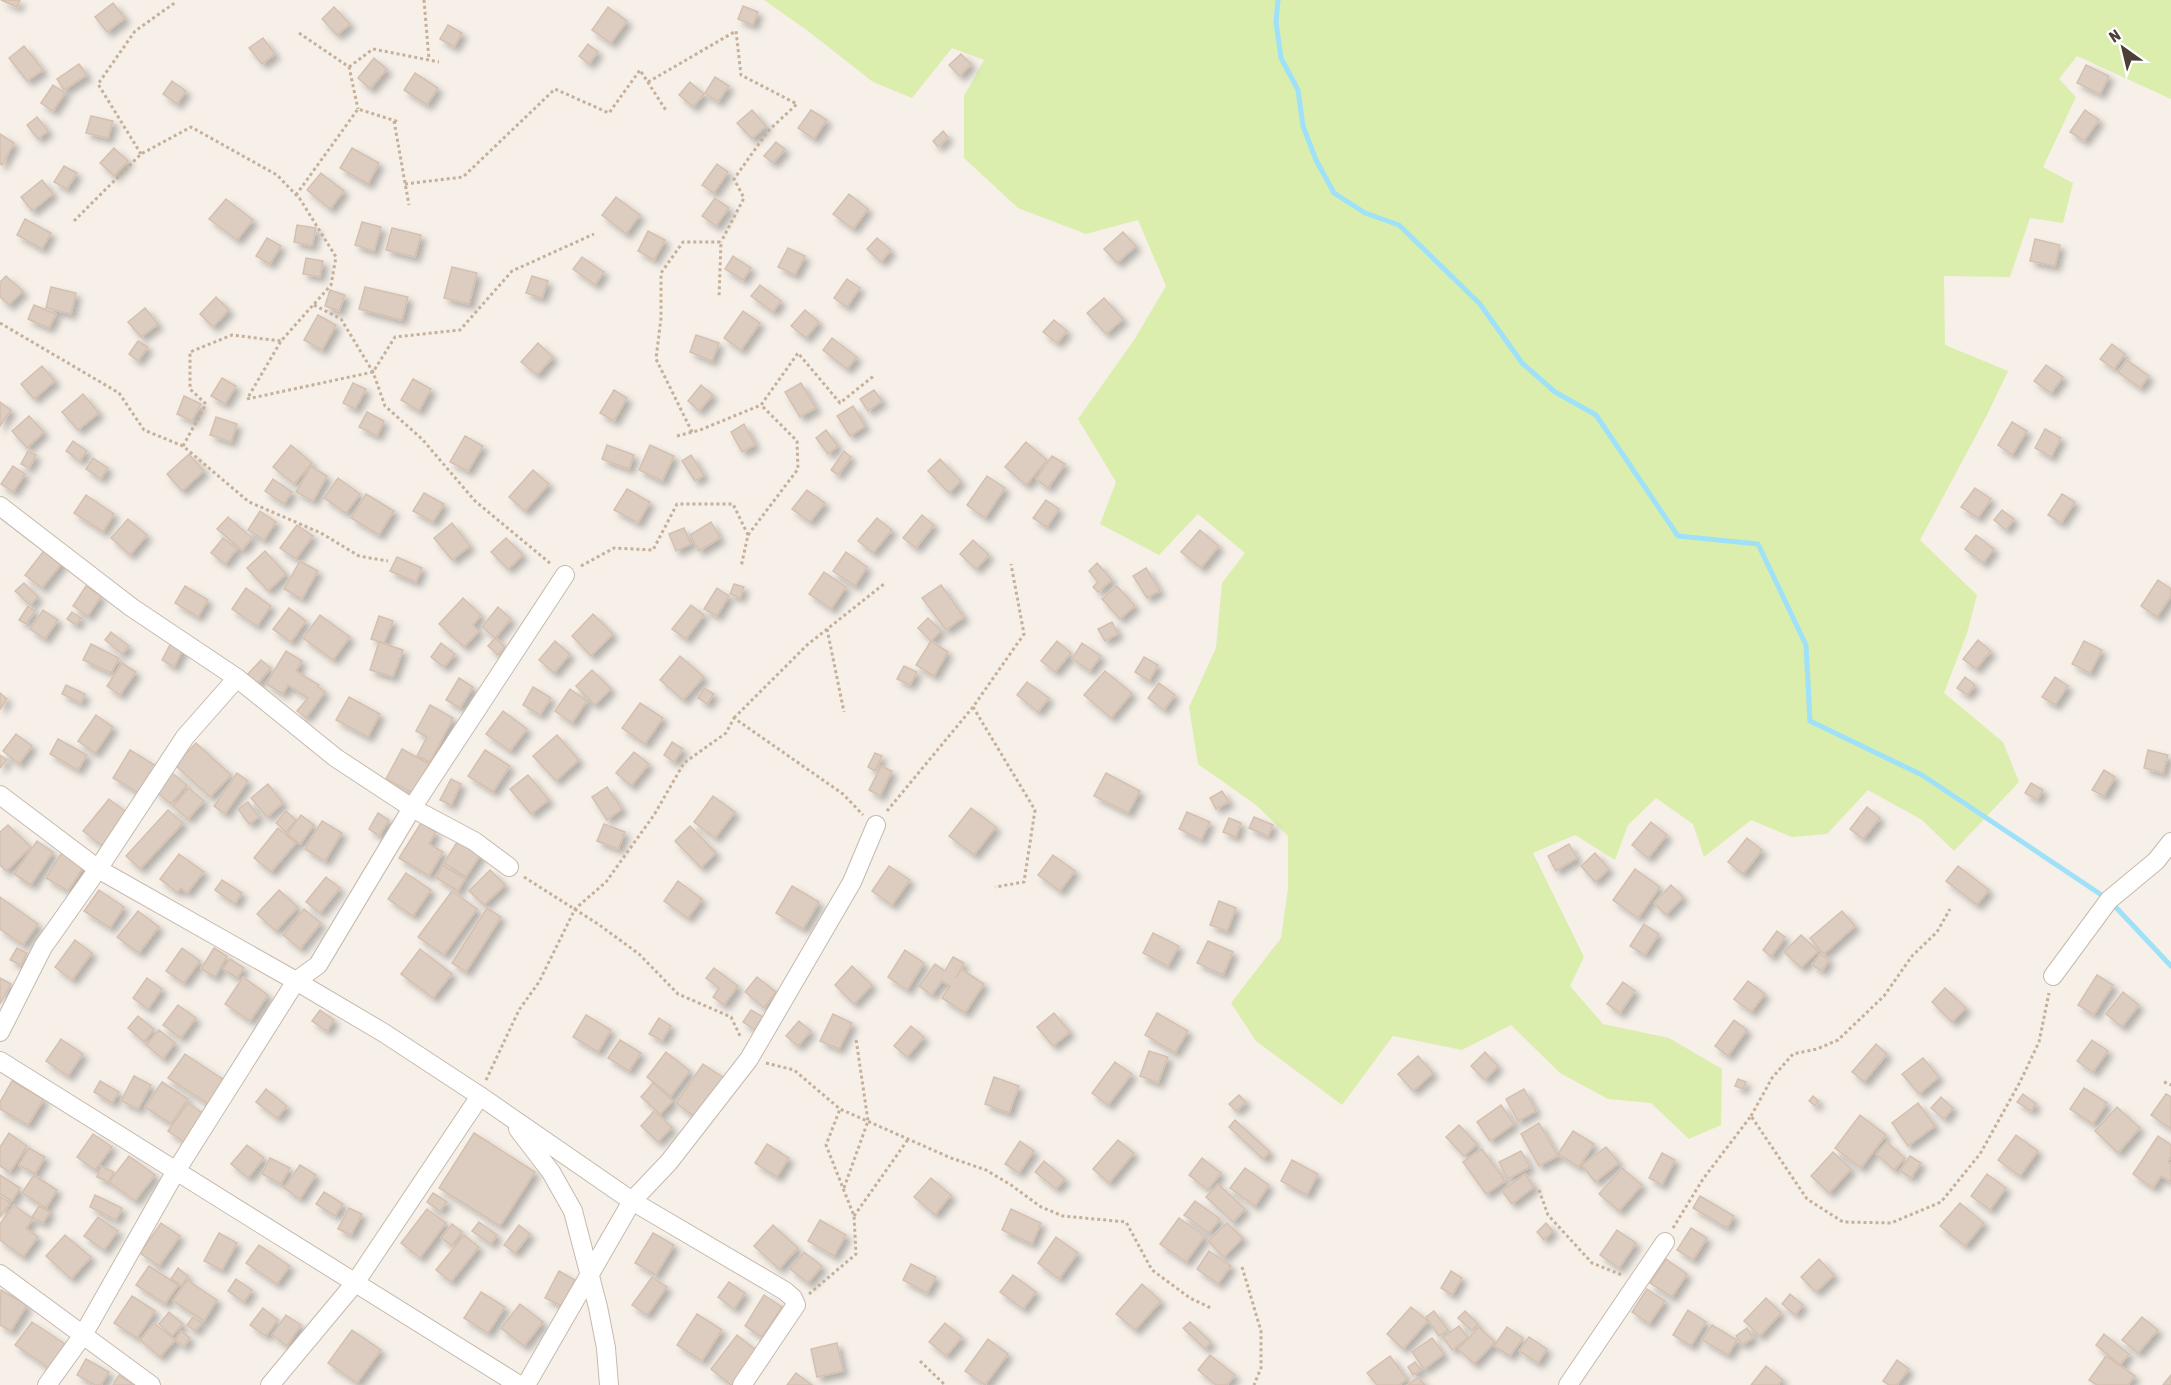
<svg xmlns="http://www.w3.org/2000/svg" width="2171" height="1385" font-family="'Asap Condensed',sans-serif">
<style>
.green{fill:#dbeead}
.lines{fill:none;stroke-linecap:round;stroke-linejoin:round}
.stream{stroke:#9fe1f8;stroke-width:5}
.building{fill:#dccdc0;stroke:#d5c0af;stroke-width:1.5;filter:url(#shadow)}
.minor-casing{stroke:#c6b9ad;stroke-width:20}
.path{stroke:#c6b099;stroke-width:3;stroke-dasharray:3 3;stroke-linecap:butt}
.minor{stroke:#fff;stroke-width:18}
</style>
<defs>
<filter id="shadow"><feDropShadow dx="5" dy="5" stdDeviation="3" flood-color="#0004"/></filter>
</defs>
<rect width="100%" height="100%" fill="#f6f0e9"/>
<path class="green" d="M 764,0 L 2171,0 L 2171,99 L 2077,56 L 2059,79 L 2076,97 L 2043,167 L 2073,183 L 2063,223 L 2030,218 L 2010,277 L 1944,276 L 1945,345 L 2008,371 L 1987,415 L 1920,540 L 1977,595 L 1967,633 L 1944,693 L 2003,742 L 2019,782 L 1954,851 L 1922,820 L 1868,790 L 1827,834 L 1792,837 L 1751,820 L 1704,857 L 1693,824 L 1656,798 L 1628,825 L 1615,860 L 1575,835 L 1533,853 L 1584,957 L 1570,986 L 1603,1024 L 1669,1038 L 1722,1069 L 1721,1125 L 1689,1139 L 1651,1103 L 1608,1099 L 1560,1073 L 1511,1025 L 1462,1050 L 1393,1036 L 1342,1105 L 1256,1041 L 1231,1003 L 1281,938 L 1288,888 L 1288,836 L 1256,805 L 1198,764 L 1189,707 L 1216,648 L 1222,583 L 1245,553 L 1198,514 L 1159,555 L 1100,524 L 1116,482 L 1078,419 L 1134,340 L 1166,286 L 1138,220 L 1086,234 L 1018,208 L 964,158 L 964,96 L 984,60 L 952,48 L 912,98 L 873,82 L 808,31 Z"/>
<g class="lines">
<path class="stream" d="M 1278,0 L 1276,22 L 1281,58 L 1298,90 L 1303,126 L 1316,160 L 1334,193 L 1365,213 L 1399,225 L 1480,304 L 1522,363 L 1555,392 L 1596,415 L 1678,536 L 1758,544 L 1806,645 L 1810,721 L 1922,775 L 2109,900 L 2171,966"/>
</g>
<g class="building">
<path d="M 1,0 L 20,0 L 17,7 Z"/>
<path d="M 113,3 L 125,18 L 107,32 L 95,17 Z"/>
<path d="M 743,6 L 758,12 L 753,25 L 738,19 Z"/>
<path d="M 334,7 L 350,24 L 337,35 L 322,19 Z"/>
<path d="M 608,7 L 627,21 L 611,43 L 592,30 Z"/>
<path d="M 448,25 L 462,33 L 454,47 L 440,39 Z"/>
<path d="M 263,38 L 275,54 L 262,64 L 249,48 Z"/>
<path d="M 588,44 L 598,52 L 589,64 L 579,56 Z"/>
<path d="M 24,46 L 43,70 L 27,81 L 9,58 Z"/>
<path d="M 961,54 L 971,64 L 960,76 L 949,65 Z"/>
<path d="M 374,58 L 387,69 L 370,89 L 358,78 Z"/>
<path d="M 79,64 L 87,75 L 64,90 L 57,79 Z"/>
<path d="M 2086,65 L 2109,76 L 2100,94 L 2077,83 Z"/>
<path d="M 415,73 L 438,88 L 427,105 L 404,90 Z"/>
<path d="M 715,77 L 729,86 L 718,102 L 705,93 Z"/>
<path d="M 172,81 L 186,91 L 177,104 L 163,94 Z"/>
<path d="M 690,82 L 704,94 L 693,107 L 679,95 Z"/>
<path d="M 53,85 L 65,93 L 53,111 L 41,103 Z"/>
<path d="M 752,110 L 766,126 L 752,139 L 737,123 Z"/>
<path d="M 811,110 L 827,120 L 814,139 L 798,128 Z"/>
<path d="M 2085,110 L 2099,120 L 2084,141 L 2070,132 Z"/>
<path d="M 91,116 L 113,121 L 108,138 L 86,133 Z"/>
<path d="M 37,117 L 48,131 L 38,139 L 27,125 Z"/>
<path d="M 943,131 L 948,137 L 938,147 L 933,141 Z"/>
<path d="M 0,134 L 14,143 L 2,165 L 0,164 Z"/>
<path d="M 776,142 L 785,149 L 773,163 L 764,156 Z"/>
<path d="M 114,148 L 128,161 L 114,176 L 100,163 Z"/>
<path d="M 352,148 L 379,163 L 368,184 L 340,168 Z"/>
<path d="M 717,164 L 728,172 L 714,193 L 702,185 Z"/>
<path d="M 64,166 L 77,173 L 67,189 L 54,182 Z"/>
<path d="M 321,173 L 344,191 L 330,209 L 307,190 Z"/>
<path d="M 42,180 L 53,194 L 32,211 L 21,197 Z"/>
<path d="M 849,194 L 868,209 L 853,229 L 833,214 Z"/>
<path d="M 616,197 L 640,215 L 626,234 L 602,215 Z"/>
<path d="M 715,198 L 729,208 L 716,226 L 702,216 Z"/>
<path d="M 226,199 L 253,220 L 237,240 L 209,219 Z"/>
<path d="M 25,219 L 51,233 L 42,249 L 17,235 Z"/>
<path d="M 362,222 L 381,227 L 374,251 L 355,245 Z"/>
<path d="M 297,225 L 316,228 L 312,246 L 294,242 Z"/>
<path d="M 392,228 L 421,235 L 415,257 L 386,250 Z"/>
<path d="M 648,231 L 665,240 L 654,260 L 638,251 Z"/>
<path d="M 1123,232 L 1136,246 L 1117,263 L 1104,249 Z"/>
<path d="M 267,238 L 281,246 L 270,264 L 256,256 Z"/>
<path d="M 877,238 L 891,250 L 881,262 L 867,249 Z"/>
<path d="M 2035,239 L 2060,245 L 2055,266 L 2030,261 Z"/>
<path d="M 788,248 L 805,256 L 795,275 L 778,267 Z"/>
<path d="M 733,256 L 751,268 L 743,280 L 725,269 Z"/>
<path d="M 582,257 L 604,272 L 595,285 L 573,269 Z"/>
<path d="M 306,258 L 323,261 L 320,277 L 303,274 Z"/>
<path d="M 452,267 L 477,273 L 469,304 L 444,298 Z"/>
<path d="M 6,276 L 23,291 L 9,305 L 0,297 L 0,282 Z"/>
<path d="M 532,276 L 548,281 L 542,298 L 526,293 Z"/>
<path d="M 847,279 L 860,288 L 847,307 L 834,298 Z"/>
<path d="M 760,285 L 781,301 L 773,312 L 751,296 Z"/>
<path d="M 51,287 L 76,293 L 71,314 L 46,308 Z"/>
<path d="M 365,287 L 408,297 L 402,320 L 359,309 Z"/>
<path d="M 330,290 L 345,295 L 339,311 L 325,306 Z"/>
<path d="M 216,297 L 229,310 L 213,327 L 200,314 Z"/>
<path d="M 1104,298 L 1123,319 L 1106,334 L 1087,313 Z"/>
<path d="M 34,305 L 56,314 L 49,328 L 28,319 Z"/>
<path d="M 145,308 L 158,324 L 141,337 L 128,322 Z"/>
<path d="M 805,310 L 819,322 L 806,338 L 791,326 Z"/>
<path d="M 743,311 L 760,323 L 741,350 L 724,338 Z"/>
<path d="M 318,315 L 336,325 L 322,350 L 304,340 Z"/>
<path d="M 1054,320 L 1067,331 L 1057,343 L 1043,332 Z"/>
<path d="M 696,335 L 719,343 L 712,361 L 690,352 Z"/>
<path d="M 832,338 L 857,357 L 847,369 L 823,350 Z"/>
<path d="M 138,341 L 148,347 L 138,361 L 129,354 Z"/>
<path d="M 538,343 L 553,357 L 537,375 L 521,362 Z"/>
<path d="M 2112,344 L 2125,354 L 2114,369 L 2100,359 Z"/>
<path d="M 2127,360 L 2149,376 L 2140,388 L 2118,372 Z"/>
<path d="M 2046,365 L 2063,377 L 2051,393 L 2034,381 Z"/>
<path d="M 42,366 L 55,381 L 34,399 L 21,384 Z"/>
<path d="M 222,378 L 236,386 L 225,404 L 211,396 Z"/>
<path d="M 413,379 L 431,389 L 419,411 L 401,400 Z"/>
<path d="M 353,383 L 366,389 L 355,409 L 343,403 Z"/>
<path d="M 801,383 L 816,408 L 800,417 L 785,392 Z"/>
<path d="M 701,385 L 713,395 L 699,411 L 688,401 Z"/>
<path d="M 614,390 L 627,398 L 614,421 L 600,413 Z"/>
<path d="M 874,390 L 882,401 L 868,411 L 860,399 Z"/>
<path d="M 83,394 L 99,413 L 78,430 L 62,412 Z"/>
<path d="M 184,396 L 201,404 L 192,421 L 177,414 Z"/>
<path d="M 0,402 L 11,410 L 0,426 Z"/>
<path d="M 853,406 L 865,426 L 850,436 L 837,416 Z"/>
<path d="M 367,412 L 384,421 L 377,436 L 359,427 Z"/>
<path d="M 29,416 L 44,432 L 27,448 L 12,431 Z"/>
<path d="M 216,417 L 237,424 L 231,442 L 210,435 Z"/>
<path d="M 2012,422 L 2027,431 L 2012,455 L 1998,445 Z"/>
<path d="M 744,424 L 755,445 L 742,452 L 731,432 Z"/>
<path d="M 2045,429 L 2061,438 L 2051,457 L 2035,448 Z"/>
<path d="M 826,430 L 838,446 L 828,454 L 816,438 Z"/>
<path d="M 465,436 L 483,446 L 468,471 L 450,462 Z"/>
<path d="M 73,441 L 87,451 L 80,461 L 66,451 Z"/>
<path d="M 1026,442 L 1047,460 L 1026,485 L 1005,467 Z"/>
<path d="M 291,445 L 312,463 L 294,484 L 273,467 Z"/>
<path d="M 607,445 L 634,455 L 629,469 L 602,459 Z"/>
<path d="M 650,445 L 674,456 L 662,481 L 639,470 Z"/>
<path d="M 28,451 L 36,455 L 29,468 L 21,464 Z"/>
<path d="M 844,451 L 851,457 L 838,475 L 831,470 Z"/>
<path d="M 189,454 L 204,471 L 182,491 L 167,474 Z"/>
<path d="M 691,455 L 704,475 L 695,481 L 682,461 Z"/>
<path d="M 1052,456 L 1065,464 L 1048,488 L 1036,479 Z"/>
<path d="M 93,458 L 108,468 L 101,479 L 86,469 Z"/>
<path d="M 940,459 L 961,481 L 949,493 L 928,471 Z"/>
<path d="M 13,466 L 25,474 L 13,492 L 1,484 Z"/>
<path d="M 311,466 L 327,476 L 313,501 L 296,492 Z"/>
<path d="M 533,470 L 549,484 L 525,511 L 509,497 Z"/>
<path d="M 987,476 L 1005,488 L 985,518 L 967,505 Z"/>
<path d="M 338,478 L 360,494 L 346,513 L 324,498 Z"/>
<path d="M 273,479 L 292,492 L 284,504 L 265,491 Z"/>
<path d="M 1975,488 L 1991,499 L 1978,518 L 1961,507 Z"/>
<path d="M 627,489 L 650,502 L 638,523 L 614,510 Z"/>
<path d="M 807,490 L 825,503 L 810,522 L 792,509 Z"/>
<path d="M 424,493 L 444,504 L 433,522 L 413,511 Z"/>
<path d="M 366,494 L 394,511 L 379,535 L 351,518 Z"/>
<path d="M 2062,494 L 2075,502 L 2061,523 L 2048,515 Z"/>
<path d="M 86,495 L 114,514 L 103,532 L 74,513 Z"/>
<path d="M 1046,500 L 1059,509 L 1047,527 L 1033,518 Z"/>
<path d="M 2002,510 L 2014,519 L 2006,530 L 1994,520 Z"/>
<path d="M 260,511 L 276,522 L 264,540 L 248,530 Z"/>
<path d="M 922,515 L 934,525 L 916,548 L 903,538 Z"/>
<path d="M 228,517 L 252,538 L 242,550 L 217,529 Z"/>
<path d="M 877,518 L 892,530 L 873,553 L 858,541 Z"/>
<path d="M 128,519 L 147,535 L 130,555 L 111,538 Z"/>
<path d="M 711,522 L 720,538 L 699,551 L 690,535 Z"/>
<path d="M 452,523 L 470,546 L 452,560 L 434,538 Z"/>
<path d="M 297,525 L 313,536 L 296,559 L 280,548 Z"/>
<path d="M 684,528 L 691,544 L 676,551 L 669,534 Z"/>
<path d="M 1200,530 L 1219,546 L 1201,568 L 1181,552 Z"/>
<path d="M 1976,535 L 1994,549 L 1983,563 L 1965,549 Z"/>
<path d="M 223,538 L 237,549 L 225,564 L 211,553 Z"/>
<path d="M 506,538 L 523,555 L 508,569 L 491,552 Z"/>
<path d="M 973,540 L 989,555 L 976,569 L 960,554 Z"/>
<path d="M 46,548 L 63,562 L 42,588 L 25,575 Z"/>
<path d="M 265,551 L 286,574 L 268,591 L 247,568 Z"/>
<path d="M 846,552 L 867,567 L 855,586 L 833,571 Z"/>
<path d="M 397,557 L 422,568 L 416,582 L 390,571 Z"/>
<path d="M 300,561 L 318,571 L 302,599 L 284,589 Z"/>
<path d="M 1097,563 L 1112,580 L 1098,592 L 1093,587 L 1098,582 L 1089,571 Z"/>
<path d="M 1146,568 L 1160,591 L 1147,598 L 1133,576 Z"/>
<path d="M 824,572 L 846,587 L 831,609 L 809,594 Z"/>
<path d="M 2158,580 L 2171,589 L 2171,596 L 2157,617 L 2141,606 Z"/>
<path d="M 24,583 L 38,597 L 30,605 L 15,591 Z"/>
<path d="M 734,584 L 744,587 L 740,598 L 730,594 Z"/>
<path d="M 941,585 L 964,617 L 946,630 L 922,598 Z"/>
<path d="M 86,586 L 101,596 L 88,616 L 73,606 Z"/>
<path d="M 185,586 L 208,600 L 198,617 L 175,603 Z"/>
<path d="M 1117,586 L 1135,606 L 1120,619 L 1102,599 Z"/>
<path d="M 246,588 L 271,606 L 257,626 L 232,609 Z"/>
<path d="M 717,588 L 729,596 L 717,616 L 704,609 Z"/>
<path d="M 463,598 L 481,615 L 473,625 L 479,631 L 464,647 L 439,624 Z"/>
<path d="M 691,605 L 704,615 L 686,639 L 672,629 Z"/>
<path d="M 28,606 L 35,611 L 26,624 L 19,620 Z"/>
<path d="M 498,607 L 511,619 L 495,638 L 482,627 Z"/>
<path d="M 289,608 L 306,621 L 291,642 L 273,629 Z"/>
<path d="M 43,610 L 58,620 L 45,639 L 30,629 Z"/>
<path d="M 72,612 L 81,618 L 76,625 L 67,619 Z"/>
<path d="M 593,614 L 613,634 L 591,656 L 572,636 Z"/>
<path d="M 320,615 L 350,637 L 333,660 L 303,638 Z"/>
<path d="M 379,616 L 393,621 L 384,643 L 371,639 Z"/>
<path d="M 928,618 L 941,631 L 931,641 L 918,628 Z"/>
<path d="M 1112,622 L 1118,634 L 1105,641 L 1098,629 Z"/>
<path d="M 111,632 L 129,646 L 122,654 L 105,640 Z"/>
<path d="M 495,638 L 505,647 L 498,655 L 488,646 Z"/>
<path d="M 1978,640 L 1991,651 L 1976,669 L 1963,659 Z"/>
<path d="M 172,641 L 184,647 L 174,667 L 162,660 Z"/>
<path d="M 555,641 L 570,654 L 554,673 L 539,660 Z"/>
<path d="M 931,641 L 948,652 L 934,676 L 916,665 Z"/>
<path d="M 1057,641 L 1071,653 L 1055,672 L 1041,661 Z"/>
<path d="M 2084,641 L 2102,650 L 2090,673 L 2072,664 Z"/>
<path d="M 379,642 L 403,650 L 393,677 L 370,670 Z"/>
<path d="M 441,643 L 455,654 L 444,667 L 431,657 Z"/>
<path d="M 1082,643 L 1101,656 L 1090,671 L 1072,659 Z"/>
<path d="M 91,644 L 119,658 L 111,673 L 83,660 Z"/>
<path d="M 286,651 L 302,661 L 296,671 L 319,685 L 318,687 L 325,692 L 306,718 L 297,711 L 308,698 L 288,685 L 283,694 L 266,684 Z"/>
<path d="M 680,656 L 704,677 L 683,700 L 660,680 Z"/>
<path d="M 1144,657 L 1158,665 L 1149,681 L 1135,672 Z"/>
<path d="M 261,660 L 271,668 L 257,684 L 247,675 Z"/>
<path d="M 122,663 L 136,672 L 120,695 L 107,686 Z"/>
<path d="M 904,666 L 917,672 L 910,685 L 897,679 Z"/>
<path d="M 592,670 L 611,689 L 595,705 L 576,686 Z"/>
<path d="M 1105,671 L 1132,693 L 1111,718 L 1084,695 Z"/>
<path d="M 1965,677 L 1975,685 L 1967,695 L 1957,688 Z"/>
<path d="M 2055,677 L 2068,686 L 2055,705 L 2042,697 Z"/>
<path d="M 459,678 L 473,687 L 460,708 L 446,700 Z"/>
<path d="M 1027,682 L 1049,698 L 1038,712 L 1017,695 Z"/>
<path d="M 1159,683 L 1175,695 L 1164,710 L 1148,698 Z"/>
<path d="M 66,685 L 85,694 L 81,703 L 62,694 Z"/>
<path d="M 533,687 L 551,698 L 540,715 L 523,705 Z"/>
<path d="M 704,688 L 714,694 L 707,704 L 698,698 Z"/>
<path d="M 570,689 L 587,701 L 572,723 L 555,711 Z"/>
<path d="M 0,693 L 7,699 L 0,709 Z"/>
<path d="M 349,697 L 380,714 L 368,737 L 336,720 Z"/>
<path d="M 640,703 L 663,718 L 645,744 L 622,728 Z"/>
<path d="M 430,705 L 453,718 L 430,762 L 417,756 L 427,737 L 416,731 Z"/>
<path d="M 503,711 L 527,729 L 510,751 L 486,734 Z"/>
<path d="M 96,715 L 113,727 L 95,753 L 78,741 Z"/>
<path d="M 16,734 L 32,746 L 19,764 L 3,751 Z"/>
<path d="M 557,735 L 579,760 L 556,781 L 533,756 Z"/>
<path d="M 58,739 L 87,755 L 78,770 L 50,754 Z"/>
<path d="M 672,742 L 683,749 L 674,762 L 664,755 Z"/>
<path d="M 196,743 L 231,775 L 210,797 L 175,765 Z"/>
<path d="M 402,749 L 429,764 L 413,793 L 386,779 Z"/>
<path d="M 130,750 L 156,766 L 139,793 L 113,778 Z"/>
<path d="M 485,750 L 510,766 L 493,792 L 468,776 Z"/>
<path d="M 2148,750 L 2168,755 L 2163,773 L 2144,768 Z"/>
<path d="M 634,752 L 649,764 L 631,786 L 616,773 Z"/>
<path d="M 875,753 L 882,756 L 875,771 L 868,767 Z"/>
<path d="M 0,755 L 7,760 L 0,768 Z"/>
<path d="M 881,766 L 892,771 L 880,796 L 869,790 Z"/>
<path d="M 2104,770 L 2115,777 L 2104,796 L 2092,790 Z"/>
<path d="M 171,772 L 187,785 L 171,804 L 155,791 Z"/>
<path d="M 237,773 L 248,781 L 225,814 L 214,806 Z"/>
<path d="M 1106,773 L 1140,791 L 1128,813 L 1094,796 Z"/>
<path d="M 528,775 L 549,800 L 531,814 L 510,789 Z"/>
<path d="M 451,779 L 461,784 L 451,805 L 440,800 Z"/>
<path d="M 2031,783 L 2043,790 L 2037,800 L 2025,793 Z"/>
<path d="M 268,784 L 283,803 L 267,817 L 251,798 Z"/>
<path d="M 607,787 L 622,809 L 607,820 L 592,797 Z"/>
<path d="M 189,788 L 204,801 L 188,819 L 173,806 Z"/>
<path d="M 1222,791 L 1229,802 L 1216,809 L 1210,798 Z"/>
<path d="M 713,796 L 735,812 L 715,838 L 694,822 Z"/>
<path d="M 109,799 L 129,814 L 102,846 L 83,831 Z"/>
<path d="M 248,802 L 259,817 L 249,824 L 238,809 Z"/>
<path d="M 1867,807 L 1880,818 L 1863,839 L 1850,829 Z"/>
<path d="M 971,808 L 996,827 L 974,855 L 949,836 Z"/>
<path d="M 168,810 L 183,823 L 140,869 L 126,856 Z"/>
<path d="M 286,811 L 296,820 L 286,832 L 276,823 Z"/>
<path d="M 1187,812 L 1210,822 L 1201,840 L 1179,829 Z"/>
<path d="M 378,813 L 389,820 L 379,836 L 369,829 Z"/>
<path d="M 301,815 L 314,825 L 300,844 L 287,834 Z"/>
<path d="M 1254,817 L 1273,825 L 1268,836 L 1249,828 Z"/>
<path d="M 1229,818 L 1241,823 L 1236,837 L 1223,832 Z"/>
<path d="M 322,821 L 342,833 L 325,861 L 305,849 Z"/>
<path d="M 1651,822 L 1667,835 L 1648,858 L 1632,845 Z"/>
<path d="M 421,823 L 436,832 L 429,844 L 443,852 L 429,876 L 399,858 Z"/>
<path d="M 604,824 L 625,832 L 618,849 L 597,841 Z"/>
<path d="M 8,825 L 31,847 L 6,871 L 0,865 L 0,832 Z"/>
<path d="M 690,826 L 716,853 L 701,868 L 675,841 Z"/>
<path d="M 278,828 L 296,843 L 271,872 L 254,858 Z"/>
<path d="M 1747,838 L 1762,850 L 1743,874 L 1728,862 Z"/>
<path d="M 459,839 L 481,854 L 466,877 L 444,863 Z"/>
<path d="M 37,841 L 53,852 L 31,885 L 14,874 Z"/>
<path d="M 1569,844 L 1577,858 L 1556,871 L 1548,856 Z"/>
<path d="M 64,849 L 86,863 L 68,891 L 46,878 Z"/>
<path d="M 1595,853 L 1609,869 L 1595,882 L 1581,866 Z"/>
<path d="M 179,854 L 204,872 L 187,893 L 181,888 L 177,892 L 160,879 Z"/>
<path d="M 1053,855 L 1075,871 L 1060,891 L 1038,875 Z"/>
<path d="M 443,865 L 465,879 L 458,891 L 436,878 Z"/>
<path d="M 889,866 L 910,880 L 892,905 L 872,891 Z"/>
<path d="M 1958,866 L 1989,890 L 1977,905 L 1946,881 Z"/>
<path d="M 1635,869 L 1660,887 L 1638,918 L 1613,900 Z"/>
<path d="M 490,870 L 505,885 L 484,905 L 469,891 Z"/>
<path d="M 406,873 L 431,890 L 413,916 L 388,899 Z"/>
<path d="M 326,877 L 340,888 L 320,913 L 306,902 Z"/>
<path d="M 222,880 L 242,893 L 235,904 L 215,890 Z"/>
<path d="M 678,881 L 702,899 L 688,918 L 664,901 Z"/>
<path d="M 1671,885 L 1683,897 L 1666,915 L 1654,903 Z"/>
<path d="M 792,886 L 819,902 L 803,929 L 776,913 Z"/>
<path d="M 99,890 L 124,907 L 110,928 L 84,911 Z"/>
<path d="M 279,890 L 298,907 L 276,931 L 257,914 Z"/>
<path d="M 452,891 L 477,909 L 444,955 L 418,937 Z"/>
<path d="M 0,897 L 38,924 L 23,945 L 0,929 Z"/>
<path d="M 1219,901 L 1236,908 L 1227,931 L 1210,925 Z"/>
<path d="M 487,908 L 501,917 L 466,972 L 452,963 Z"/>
<path d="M 304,909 L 321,923 L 300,949 L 283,935 Z"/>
<path d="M 138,911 L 159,927 L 139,953 L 117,937 Z"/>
<path d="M 1842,911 L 1855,926 L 1824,954 L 1810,938 Z"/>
<path d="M 1644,924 L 1659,934 L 1645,955 L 1630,946 Z"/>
<path d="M 1777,931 L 1785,937 L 1771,957 L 1763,950 Z"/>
<path d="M 1153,933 L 1179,946 L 1168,966 L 1143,953 Z"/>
<path d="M 1801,935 L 1818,951 L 1801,968 L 1784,952 Z"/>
<path d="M 75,940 L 92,953 L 72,980 L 55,967 Z"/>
<path d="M 1208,941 L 1233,952 L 1223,975 L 1197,963 Z"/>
<path d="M 17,948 L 27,953 L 21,965 L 10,960 Z"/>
<path d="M 182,948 L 200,961 L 184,983 L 166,971 Z"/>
<path d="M 214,948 L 227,956 L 215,977 L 201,969 Z"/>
<path d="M 420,949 L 452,974 L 433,998 L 401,974 Z"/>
<path d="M 905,950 L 924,963 L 907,990 L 888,977 Z"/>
<path d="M 1820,954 L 1829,960 L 1822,971 L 1812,965 Z"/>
<path d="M 953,957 L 964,963 L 956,978 L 961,969 L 984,984 L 965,1013 L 942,998 L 950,986 L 942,981 L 932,995 L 919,986 L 935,964 L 945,971 Z"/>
<path d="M 230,959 L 244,968 L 237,978 L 223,969 Z"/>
<path d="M 852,966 L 872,985 L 854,1004 L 835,985 Z"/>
<path d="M 714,968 L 738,986 L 724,1005 L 713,997 L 719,988 L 706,978 Z"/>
<path d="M 2097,975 L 2113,985 L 2094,1015 L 2078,1005 Z"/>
<path d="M 243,977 L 268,995 L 250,1021 L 225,1004 Z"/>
<path d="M 757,977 L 776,992 L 764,1008 L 745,992 Z"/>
<path d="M 0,978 L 11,984 L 0,1004 Z"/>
<path d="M 147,978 L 162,989 L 148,1009 L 133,998 Z"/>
<path d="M 1748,981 L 1765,994 L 1751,1012 L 1734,999 Z"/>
<path d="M 1623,982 L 1635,991 L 1620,1013 L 1607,1004 Z"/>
<path d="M 1945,988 L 1966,1008 L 1952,1022 L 1932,1002 Z"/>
<path d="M 2123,992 L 2139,1005 L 2122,1027 L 2106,1014 Z"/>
<path d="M 178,1005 L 196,1018 L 181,1038 L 163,1025 Z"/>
<path d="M 320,1010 L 334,1020 L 327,1031 L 312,1021 Z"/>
<path d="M 751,1010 L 763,1017 L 755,1030 L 743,1022 Z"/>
<path d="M 1054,1013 L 1070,1032 L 1053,1046 L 1037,1027 Z"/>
<path d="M 1157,1013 L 1188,1031 L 1175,1053 L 1145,1035 Z"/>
<path d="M 833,1014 L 852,1023 L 839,1049 L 820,1041 Z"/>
<path d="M 586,1015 L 611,1030 L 598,1052 L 573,1037 Z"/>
<path d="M 138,1016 L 154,1029 L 144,1042 L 128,1028 Z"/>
<path d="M 659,1018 L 671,1026 L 662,1041 L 649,1034 Z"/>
<path d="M 1734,1020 L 1747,1030 L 1728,1056 L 1715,1046 Z"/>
<path d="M 799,1021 L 811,1031 L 798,1046 L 786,1036 Z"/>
<path d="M 911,1026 L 924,1037 L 907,1057 L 894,1046 Z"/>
<path d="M 159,1030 L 175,1043 L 163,1059 L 146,1045 Z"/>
<path d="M 61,1039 L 83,1054 L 68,1076 L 46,1061 Z"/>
<path d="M 620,1040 L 641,1053 L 629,1071 L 608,1058 Z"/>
<path d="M 2092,1040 L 2108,1051 L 2093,1072 L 2077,1061 Z"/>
<path d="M 1876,1044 L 1887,1054 L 1864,1082 L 1852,1072 Z"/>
<path d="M 1149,1051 L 1168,1057 L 1158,1083 L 1140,1076 Z"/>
<path d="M 666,1052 L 690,1071 L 671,1096 L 647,1077 Z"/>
<path d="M 1485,1052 L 1498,1066 L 1485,1080 L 1471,1066 Z"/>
<path d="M 185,1054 L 224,1080 L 208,1104 L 168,1078 Z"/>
<path d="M 1418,1056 L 1433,1073 L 1413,1091 L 1398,1074 Z"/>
<path d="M 1923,1058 L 1939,1077 L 1919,1094 L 1902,1074 Z"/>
<path d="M 1115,1062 L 1132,1074 L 1108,1105 L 1092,1093 Z"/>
<path d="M 703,1064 L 724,1078 L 696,1118 L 676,1103 Z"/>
<path d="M 134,1076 L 151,1085 L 138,1109 L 121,1101 Z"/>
<path d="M 994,1077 L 1019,1086 L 1009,1113 L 985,1104 Z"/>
<path d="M 1738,1079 L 1746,1082 L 1743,1089 L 1735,1086 Z"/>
<path d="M 12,1081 L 44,1099 L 28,1125 L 0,1109 L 0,1102 Z"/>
<path d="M 100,1081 L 119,1092 L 112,1103 L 94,1092 Z"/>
<path d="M 162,1082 L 188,1099 L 171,1124 L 145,1107 Z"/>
<path d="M 653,1083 L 673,1101 L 660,1114 L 641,1097 Z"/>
<path d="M 2084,1088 L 2107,1103 L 2093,1124 L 2070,1109 Z"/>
<path d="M 266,1089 L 287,1106 L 277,1118 L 256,1102 Z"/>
<path d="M 1524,1089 L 1536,1111 L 1518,1121 L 1506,1099 Z"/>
<path d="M 2023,1094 L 2036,1104 L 2031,1111 L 2017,1102 Z"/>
<path d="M 2166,1094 L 2171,1097 L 2171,1129 L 2151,1115 Z"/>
<path d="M 1239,1095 L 1246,1102 L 1236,1111 L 1229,1104 Z"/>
<path d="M 1813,1096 L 1819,1101 L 1815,1106 L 1809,1101 Z"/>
<path d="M 1941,1097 L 1953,1108 L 1944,1119 L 1931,1108 Z"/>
<path d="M 188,1103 L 204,1114 L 184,1142 L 168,1131 Z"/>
<path d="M 1918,1103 L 1935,1126 L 1908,1146 L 1892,1123 Z"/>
<path d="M 1501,1105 L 1514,1124 L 1490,1141 L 1477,1122 Z"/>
<path d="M 2117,1107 L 2140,1128 L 2118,1153 L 2095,1131 Z"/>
<path d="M 654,1111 L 672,1127 L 658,1142 L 641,1126 Z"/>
<path d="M 1860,1115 L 1886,1135 L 1861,1168 L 1835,1148 Z"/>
<path d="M 1235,1120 L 1270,1152 L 1263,1159 L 1229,1127 Z"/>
<path d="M 1539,1123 L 1558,1156 L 1539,1166 L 1521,1134 Z"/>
<path d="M 1459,1125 L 1477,1144 L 1464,1156 L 1446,1137 Z"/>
<path d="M 1573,1131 L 1594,1144 L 1579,1167 L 1558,1154 Z"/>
<path d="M 9,1133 L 27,1146 L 10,1172 L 0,1166 L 0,1147 Z"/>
<path d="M 474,1133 L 535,1172 L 500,1226 L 439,1188 Z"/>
<path d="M 93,1134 L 112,1147 L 95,1170 L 77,1157 Z"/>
<path d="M 2016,1135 L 2038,1151 L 2020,1176 L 1998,1160 Z"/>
<path d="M 2158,1136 L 2171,1145 L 2171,1157 L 2168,1162 L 2171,1164 L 2171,1182 L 2161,1176 L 2153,1188 L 2133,1174 Z"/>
<path d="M 1118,1140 L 1134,1153 L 1109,1183 L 1093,1169 Z"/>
<path d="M 1020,1141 L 1034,1151 L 1019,1173 L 1005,1164 Z"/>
<path d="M 1887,1142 L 1905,1158 L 1894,1170 L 1876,1154 Z"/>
<path d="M 767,1144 L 789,1158 L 777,1177 L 755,1163 Z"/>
<path d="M 247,1145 L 264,1158 L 248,1178 L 231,1164 Z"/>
<path d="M 1606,1147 L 1619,1163 L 1595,1182 L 1582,1165 Z"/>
<path d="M 29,1148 L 45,1157 L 35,1174 L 19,1165 Z"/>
<path d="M 1482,1149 L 1505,1181 L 1486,1194 L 1463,1162 Z"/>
<path d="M 1521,1151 L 1530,1167 L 1508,1179 L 1499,1162 Z"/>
<path d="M 1833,1152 L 1851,1169 L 1829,1193 L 1811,1176 Z"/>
<path d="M 1662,1153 L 1675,1160 L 1662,1185 L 1649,1178 Z"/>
<path d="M 129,1156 L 155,1175 L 135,1201 L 109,1182 Z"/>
<path d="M 1910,1156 L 1921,1163 L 1911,1178 L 1900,1171 Z"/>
<path d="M 270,1158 L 290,1168 L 281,1184 L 262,1174 Z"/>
<path d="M 1202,1158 L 1221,1173 L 1208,1190 L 1189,1175 Z"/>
<path d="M 1292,1160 L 1318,1174 L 1307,1195 L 1281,1181 Z"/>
<path d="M 1044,1161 L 1065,1179 L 1056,1189 L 1035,1172 Z"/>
<path d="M 300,1165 L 316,1175 L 300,1199 L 284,1188 Z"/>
<path d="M 101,1166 L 114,1172 L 109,1182 L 97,1177 Z"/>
<path d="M 1245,1168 L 1269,1185 L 1255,1206 L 1230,1188 Z"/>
<path d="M 1622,1168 L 1642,1185 L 1619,1211 L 1599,1194 Z"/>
<path d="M 1525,1174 L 1534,1187 L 1512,1204 L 1502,1191 Z"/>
<path d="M 1987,1174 L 2006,1188 L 1990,1210 L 1971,1196 Z"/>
<path d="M 0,1175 L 20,1188 L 12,1201 L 0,1194 Z"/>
<path d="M 34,1175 L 57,1190 L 46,1208 L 22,1193 Z"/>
<path d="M 931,1178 L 951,1195 L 935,1215 L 914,1197 Z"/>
<path d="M 1218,1184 L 1245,1209 L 1233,1222 L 1206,1197 Z"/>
<path d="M 324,1192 L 343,1204 L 335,1216 L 316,1204 Z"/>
<path d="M 433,1193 L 447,1202 L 440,1211 L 427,1202 Z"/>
<path d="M 95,1195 L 122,1208 L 116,1220 L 90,1207 Z"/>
<path d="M 0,1196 L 10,1203 L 0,1217 Z"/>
<path d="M 1700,1196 L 1734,1216 L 1727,1228 L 1693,1208 Z"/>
<path d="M 1195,1201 L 1220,1219 L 1209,1233 L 1184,1215 Z"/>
<path d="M 1960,1203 L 1984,1223 L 1965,1246 L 1940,1226 Z"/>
<path d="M 14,1205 L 33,1219 L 26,1228 L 38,1237 L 23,1257 L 0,1240 L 0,1224 Z"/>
<path d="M 39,1206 L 50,1212 L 43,1223 L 32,1217 Z"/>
<path d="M 349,1208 L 362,1214 L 351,1235 L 338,1229 Z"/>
<path d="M 427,1209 L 446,1223 L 420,1258 L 401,1243 Z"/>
<path d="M 1011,1209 L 1041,1223 L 1032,1244 L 1002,1230 Z"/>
<path d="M 98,1217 L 118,1231 L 104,1250 L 84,1236 Z"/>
<path d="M 1179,1218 L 1205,1236 L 1186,1262 L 1160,1244 Z"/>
<path d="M 820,1220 L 846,1235 L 834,1256 L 808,1241 Z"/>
<path d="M 479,1222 L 497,1235 L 491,1244 L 472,1231 Z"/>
<path d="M 161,1223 L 180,1236 L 159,1266 L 140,1253 Z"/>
<path d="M 1227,1223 L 1243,1238 L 1224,1257 L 1208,1241 Z"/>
<path d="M 1546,1223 L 1553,1231 L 1544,1240 L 1537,1232 Z"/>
<path d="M 452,1224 L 462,1232 L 452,1246 L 441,1238 Z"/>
<path d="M 519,1225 L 530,1234 L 515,1253 L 504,1245 Z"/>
<path d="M 773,1225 L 798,1248 L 779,1269 L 754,1246 Z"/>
<path d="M 1691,1228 L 1707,1238 L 1693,1260 L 1677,1250 Z"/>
<path d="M 1617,1230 L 1636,1243 L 1619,1268 L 1600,1255 Z"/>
<path d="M 219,1233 L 237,1243 L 222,1270 L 204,1261 Z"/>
<path d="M 653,1233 L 674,1245 L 656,1275 L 635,1263 Z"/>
<path d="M 65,1235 L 91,1257 L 71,1279 L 46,1256 Z"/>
<path d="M 464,1235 L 479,1247 L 451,1282 L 436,1270 Z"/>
<path d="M 1056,1237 L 1078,1253 L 1059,1279 L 1038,1263 Z"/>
<path d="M 259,1245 L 290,1266 L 277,1284 L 246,1263 Z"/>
<path d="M 1209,1251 L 1231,1266 L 1218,1284 L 1197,1269 Z"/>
<path d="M 804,1252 L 822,1266 L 808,1283 L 790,1269 Z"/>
<path d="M 1666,1259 L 1687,1274 L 1672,1297 L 1650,1283 Z"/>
<path d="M 1819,1259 L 1834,1275 L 1816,1292 L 1801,1277 Z"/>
<path d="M 911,1264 L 936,1277 L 927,1293 L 903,1280 Z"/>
<path d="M 149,1266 L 178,1285 L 165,1304 L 136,1285 Z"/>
<path d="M 178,1268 L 188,1276 L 182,1286 L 171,1279 Z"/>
<path d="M 559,1271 L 575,1280 L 562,1306 L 545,1298 Z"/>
<path d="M 1451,1271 L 1462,1278 L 1452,1295 L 1441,1288 Z"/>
<path d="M 1013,1275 L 1036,1292 L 1023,1309 L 1000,1292 Z"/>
<path d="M 652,1277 L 667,1287 L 647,1315 L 632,1305 Z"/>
<path d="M 236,1279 L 252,1290 L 244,1302 L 228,1291 Z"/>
<path d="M 187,1280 L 217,1300 L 204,1321 L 173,1301 Z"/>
<path d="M 729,1282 L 745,1293 L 734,1309 L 718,1297 Z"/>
<path d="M 1142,1284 L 1161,1301 L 1135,1330 L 1116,1314 Z"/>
<path d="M 1647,1289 L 1665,1301 L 1649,1324 L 1632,1312 Z"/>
<path d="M 1,1290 L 27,1305 L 11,1331 L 0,1325 Z"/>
<path d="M 481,1292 L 505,1307 L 488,1333 L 464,1318 Z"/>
<path d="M 1790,1294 L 1803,1305 L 1795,1315 L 1782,1304 Z"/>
<path d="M 764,1295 L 782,1307 L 762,1337 L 745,1326 Z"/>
<path d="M 132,1296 L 155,1311 L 137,1338 L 114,1323 Z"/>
<path d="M 1766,1298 L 1781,1313 L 1760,1336 L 1744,1321 Z"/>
<path d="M 520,1304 L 543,1322 L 524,1346 L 501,1328 Z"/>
<path d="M 1411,1307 L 1428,1321 L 1403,1349 L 1387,1334 Z"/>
<path d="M 263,1308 L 278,1320 L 266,1336 L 250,1325 Z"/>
<path d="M 1688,1310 L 1706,1322 L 1691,1346 L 1673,1335 Z"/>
<path d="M 1434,1311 L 1448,1330 L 1439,1336 L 1426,1317 Z"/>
<path d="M 1465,1311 L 1478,1324 L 1472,1331 L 1458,1318 Z"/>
<path d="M 169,1312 L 183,1324 L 172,1336 L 159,1324 Z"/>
<path d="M 697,1314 L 722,1330 L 702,1361 L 677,1345 Z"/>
<path d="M 286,1315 L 301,1325 L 287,1346 L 272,1335 Z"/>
<path d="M 193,1317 L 202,1323 L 195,1331 L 187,1325 Z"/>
<path d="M 2142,1317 L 2158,1330 L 2138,1353 L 2122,1340 Z"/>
<path d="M 32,1322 L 65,1344 L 49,1368 L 15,1345 Z"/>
<path d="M 1190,1322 L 1211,1342 L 1205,1349 L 1183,1328 Z"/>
<path d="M 154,1323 L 175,1340 L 160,1357 L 140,1340 Z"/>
<path d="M 945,1323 L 962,1337 L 946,1356 L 929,1342 Z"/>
<path d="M 1712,1325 L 1737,1340 L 1728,1355 L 1702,1340 Z"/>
<path d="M 1459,1326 L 1468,1338 L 1452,1350 L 1443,1337 Z"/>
<path d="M 1479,1327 L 1495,1342 L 1474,1364 L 1458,1349 Z"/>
<path d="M 1507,1327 L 1523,1338 L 1510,1356 L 1494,1346 Z"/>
<path d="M 1747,1328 L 1753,1338 L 1742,1345 L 1736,1336 Z"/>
<path d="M 352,1330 L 381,1350 L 357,1383 L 328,1363 Z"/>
<path d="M 181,1331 L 190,1338 L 184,1347 L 175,1340 Z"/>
<path d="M 2104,1334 L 2129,1354 L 2120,1365 L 2096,1345 Z"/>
<path d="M 737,1335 L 761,1354 L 738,1385 L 731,1385 L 711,1369 Z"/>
<path d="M 1529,1337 L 1547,1349 L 1538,1363 L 1519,1351 Z"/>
<path d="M 1432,1338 L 1444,1354 L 1424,1369 L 1412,1352 Z"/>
<path d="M 988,1339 L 1008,1354 L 985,1385 L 965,1371 Z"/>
<path d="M 837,1343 L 843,1371 L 817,1377 L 811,1349 Z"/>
<path d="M 1210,1355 L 1235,1375 L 1227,1385 L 1216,1385 L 1198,1370 Z"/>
<path d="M 1390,1356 L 1407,1379 L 1399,1385 L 1377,1385 L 1367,1373 Z"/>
<path d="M 2106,1356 L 2135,1376 L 2128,1385 L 2097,1385 L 2089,1380 Z"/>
<path d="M 86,1359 L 109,1372 L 101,1385 L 95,1385 L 77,1375 Z"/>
<path d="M 1897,1360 L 1909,1369 L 1897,1385 L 1889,1385 L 1883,1381 Z"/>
<path d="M 1415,1362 L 1421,1370 L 1413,1375 L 1408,1367 Z"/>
<path d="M 1766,1366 L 1783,1380 L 1778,1385 L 1751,1385 Z"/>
<path d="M 796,1373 L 812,1385 L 787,1385 Z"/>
<path d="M 119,1375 L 134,1385 L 113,1385 Z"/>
<path d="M 2171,1375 L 2171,1385 L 2163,1385 Z"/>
<path d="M 1418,1377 L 1425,1385 L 1408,1385 Z"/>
</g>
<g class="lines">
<g class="minor-casing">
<g id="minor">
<path d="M 0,506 L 131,607 L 237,678 L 336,758 L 412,808 L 474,841 L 509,867"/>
<path d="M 0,795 L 98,869 L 296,981 L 384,1033 L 480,1096 L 632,1201 L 785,1291 L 793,1298 L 796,1305 L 742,1385"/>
<path d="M 2053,976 L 2109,900 L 2156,861 L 2171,842"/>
<path d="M 0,1032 L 43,947 L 98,869 L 185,737 L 237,678"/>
<path d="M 0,1061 L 519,1385"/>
<path d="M 518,1129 L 551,1172 L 573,1211 L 598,1307 L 606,1348 L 609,1385"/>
<path d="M 0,1274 L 151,1385"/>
<path d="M 47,1385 L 83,1335 L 176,1171 L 296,981 L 318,965 L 412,808 L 565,575"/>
<path d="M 270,1385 L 355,1283 L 480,1096"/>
<path d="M 526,1385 L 632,1201 L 669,1162 L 749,1059 L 852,882 L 876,825"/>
<path d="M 1568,1385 L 1665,1242"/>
</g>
</g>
<g class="path">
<path d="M 424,0 L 429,60"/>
<path d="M 299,33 L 349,67 L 358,109"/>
<path d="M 349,67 L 373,49 L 439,62"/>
<path d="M 648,82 L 736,31 L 741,75 L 797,104 L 768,131 L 734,179 L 744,198 L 721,242"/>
<path d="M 394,121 L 409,205"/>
<path d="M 141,154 L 98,84 L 135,31 L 176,2"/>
<path d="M 405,184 L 463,177 L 555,89 L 609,113 L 640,70 L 667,112"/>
<path d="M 296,195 L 358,109 L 399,122"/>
<path d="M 74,221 L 141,154 L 191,127 L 277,175 L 300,199 L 336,257 L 331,285 L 281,341 L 247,399"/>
<path d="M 314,305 L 341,319 L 373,372 L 385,406 L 422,439 L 475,501 L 551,564"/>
<path d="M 0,323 L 119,393 L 144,430 L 183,446 L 249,502 L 321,533 L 359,556 L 388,561"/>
<path d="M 247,399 L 373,372 L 395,337 L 460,330 L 512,271 L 594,234"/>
<path d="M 692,432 L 656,359 L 661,318 L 661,273 L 683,242 L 721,242 L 719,297"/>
<path d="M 677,436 L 700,430 L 761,405"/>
<path d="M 183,446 L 206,404 L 190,389 L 190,352 L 232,335 L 281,341"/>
<path d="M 748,535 L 798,469 L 797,441 L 761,405 L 798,353 L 840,403 L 875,375"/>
<path d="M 581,566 L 614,548 L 653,550 L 677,504 L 733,504 L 748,535 L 741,567"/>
<path d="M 827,629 L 844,712"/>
<path d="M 973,707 L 1035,810 L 1024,882 L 995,887"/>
<path d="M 734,718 L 807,645 L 884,584"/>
<path d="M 887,811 L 973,707 L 1024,634 L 1011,564"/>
<path d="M 524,877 L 598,924 L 639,954 L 678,994 L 731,1017 L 741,1038"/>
<path d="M 766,1063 L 794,1070 L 840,1109 L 951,1158 L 986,1170 L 1011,1185 L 1041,1207 L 1063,1216 L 1126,1222 L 1152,1270 L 1190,1298 L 1211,1308"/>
<path d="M 486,1080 L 519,1010 L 539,982 L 575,909 L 606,882 L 654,815 L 684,763 L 726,733 L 734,718 L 843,794 L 863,815"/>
<path d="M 2164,1082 L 2171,1085"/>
<path d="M 1751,1116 L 1772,1078 L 1793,1054 L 1817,1049 L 1838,1040 L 1884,996 L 1912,956 L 1937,932 L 1950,909"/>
<path d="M 844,1188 L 868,1121 L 856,1039"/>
<path d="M 1539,1190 L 1548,1215 L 1592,1263 L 1622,1275"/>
<path d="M 854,1216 L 909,1138"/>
<path d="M 1673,1228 L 1703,1179 L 1751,1116 L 1807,1199 L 1843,1222 L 1891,1223 L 1941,1202 L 1980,1154 L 2020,1082 L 2039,1042 L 2049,993"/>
<path d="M 1242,1267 L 1261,1331 L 1261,1368 L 1254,1385"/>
<path d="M 809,1294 L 856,1254 L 854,1216 L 826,1145 L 840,1109"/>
<path d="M 920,1361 L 945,1385"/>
</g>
<use href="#minor" class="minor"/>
</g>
<g transform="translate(2123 48) rotate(326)" stroke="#ffffff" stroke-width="4.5" paint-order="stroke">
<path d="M0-4.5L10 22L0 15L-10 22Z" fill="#4b3f36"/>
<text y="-9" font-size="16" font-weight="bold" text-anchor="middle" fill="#4b3f36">N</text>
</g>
</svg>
